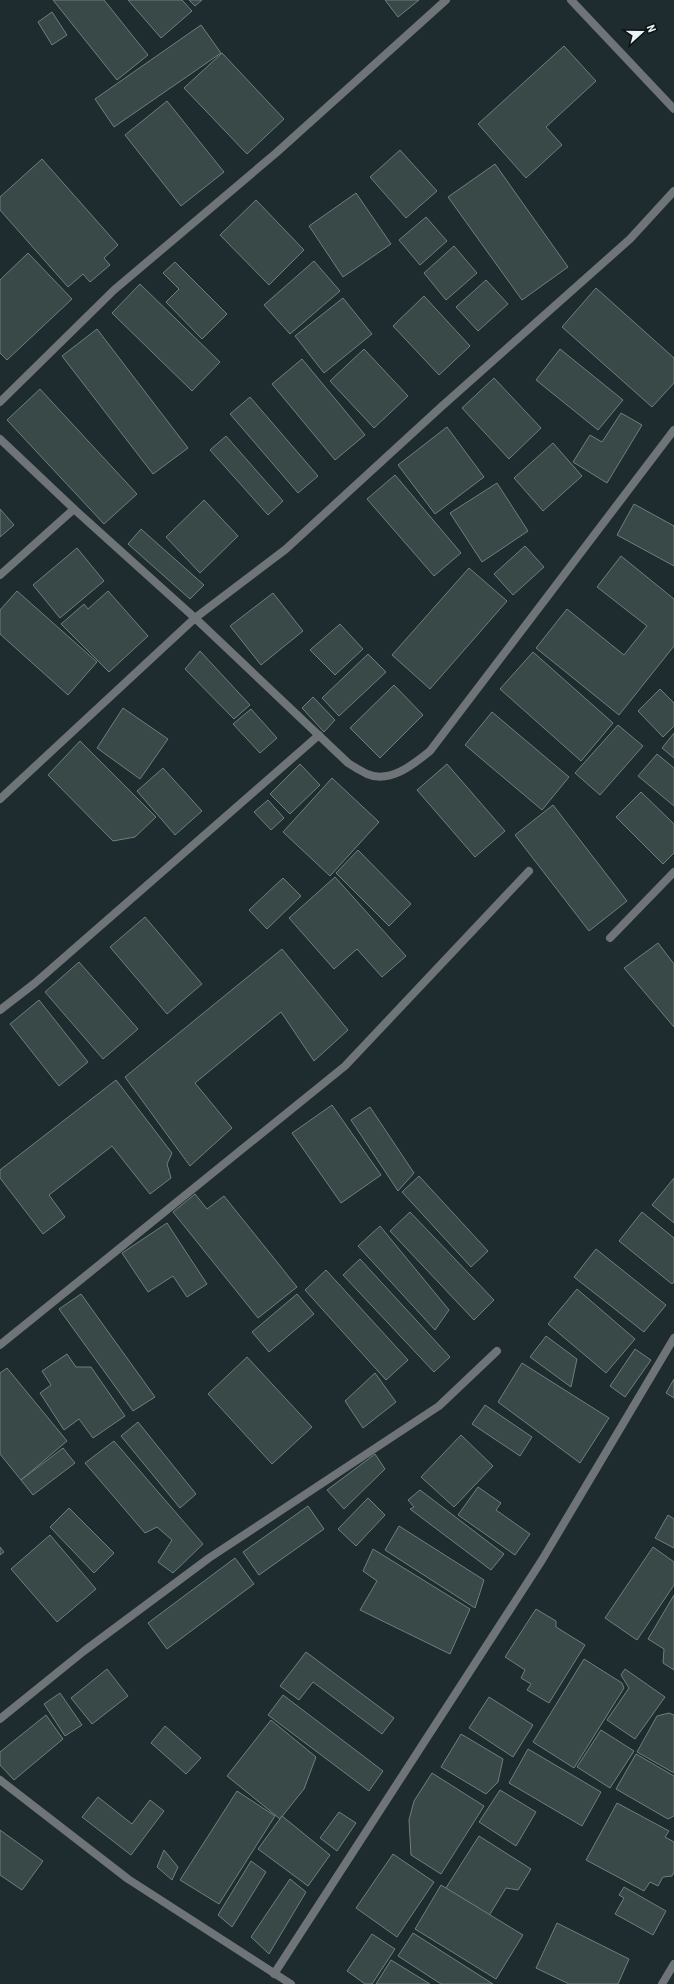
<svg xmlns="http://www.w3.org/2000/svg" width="674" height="1984" font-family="'Roboto Condensed',sans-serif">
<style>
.building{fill:#394948;stroke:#6e7f7e}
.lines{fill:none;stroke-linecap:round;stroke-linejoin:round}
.street{stroke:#6f7478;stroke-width:8}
</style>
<rect width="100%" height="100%" fill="#1e2b2f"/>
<g class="building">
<path d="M 53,0 L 104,0 L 148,55 L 117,80 Z"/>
<path d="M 128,0 L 182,0 L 192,11 L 161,38 Z"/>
<path d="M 189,0 L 202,0 L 195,6 Z"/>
<path d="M 385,0 L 419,0 L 398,17 Z"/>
<path d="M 52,12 L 67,35 L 52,45 L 38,22 Z"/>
<path d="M 201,25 L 221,53 L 114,127 L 95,99 Z"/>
<path d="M 564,46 L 596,81 L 546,127 L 562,145 L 526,178 L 478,124 Z"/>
<path d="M 222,53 L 284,119 L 247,154 L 184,88 Z"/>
<path d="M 167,101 L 224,172 L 181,206 L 125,135 Z"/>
<path d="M 400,150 L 437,191 L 406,218 L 370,177 Z"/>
<path d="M 42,159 L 118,245 L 104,258 L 110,265 L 90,282 L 83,274 L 68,287 L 0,210 L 0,197 Z"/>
<path d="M 495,164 L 568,267 L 522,300 L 448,197 Z"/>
<path d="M 356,193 L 391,244 L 343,277 L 309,226 Z"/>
<path d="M 256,200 L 304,250 L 269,285 L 220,235 Z"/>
<path d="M 426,217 L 447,241 L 420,265 L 399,240 Z"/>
<path d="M 454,246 L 477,273 L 446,300 L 424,273 Z"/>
<path d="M 28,253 L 72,299 L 7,360 L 0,353 L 0,280 Z"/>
<path d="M 314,261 L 340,291 L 290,334 L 264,305 Z"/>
<path d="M 175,262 L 227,314 L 202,339 L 166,302 L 179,289 L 163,273 Z"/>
<path d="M 486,280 L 508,304 L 478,331 L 456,307 Z"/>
<path d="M 140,284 L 220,362 L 192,391 L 112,313 Z"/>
<path d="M 596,288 L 674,358 L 674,383 L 652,407 L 562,327 Z"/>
<path d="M 424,296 L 470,346 L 439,375 L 393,326 Z"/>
<path d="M 343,298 L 372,334 L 324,373 L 295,336 Z"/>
<path d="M 97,329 L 188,448 L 153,474 L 62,356 Z"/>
<path d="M 364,349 L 408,396 L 374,428 L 330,381 Z"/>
<path d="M 560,349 L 623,400 L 598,430 L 536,380 Z"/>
<path d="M 302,359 L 365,435 L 335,460 L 272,384 Z"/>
<path d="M 494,378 L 541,428 L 509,459 L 462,408 Z"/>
<path d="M 40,389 L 137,494 L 104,524 L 7,420 Z"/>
<path d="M 250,397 L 318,476 L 298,493 L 230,414 Z"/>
<path d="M 621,413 L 642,425 L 607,483 L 573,462 L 590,435 L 602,442 Z"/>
<path d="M 447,427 L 484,477 L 435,514 L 398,465 Z"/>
<path d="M 226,436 L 283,501 L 268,515 L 210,450 Z"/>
<path d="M 553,443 L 582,476 L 543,511 L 514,478 Z"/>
<path d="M 395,475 L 461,553 L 434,576 L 367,499 Z"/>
<path d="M 497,483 L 528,531 L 482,562 L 450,513 Z"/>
<path d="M 204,500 L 238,536 L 200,573 L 166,537 Z"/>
<path d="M 634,504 L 674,526 L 674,566 L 617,535 Z"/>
<path d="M 0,509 L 14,525 L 0,537 Z"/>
<path d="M 141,529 L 204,585 L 190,599 L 128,544 Z"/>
<path d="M 525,546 L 544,567 L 513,595 L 494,574 Z"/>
<path d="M 77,548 L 104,581 L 60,618 L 33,585 Z"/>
<path d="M 621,556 L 674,599 L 674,646 L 619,715 L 536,648 L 567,609 L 624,655 L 647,626 L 597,587 Z"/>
<path d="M 469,568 L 507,601 L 430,689 L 392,655 Z"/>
<path d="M 17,591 L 97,662 L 68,695 L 0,634 L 0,610 Z"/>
<path d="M 108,591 L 148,636 L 109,672 L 61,624 L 84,604 L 88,609 Z"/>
<path d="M 273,593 L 303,631 L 261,665 L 230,626 Z"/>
<path d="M 340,624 L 363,649 L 335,675 L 310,650 Z"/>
<path d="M 200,651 L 250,705 L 234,719 L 185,669 Z"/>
<path d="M 533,652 L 613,723 L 581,761 L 500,689 Z"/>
<path d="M 368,654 L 386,672 L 339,716 L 322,698 Z"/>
<path d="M 394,685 L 423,715 L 380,758 L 350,728 Z"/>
<path d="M 660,689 L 674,703 L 674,726 L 663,737 L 638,711 Z"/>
<path d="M 313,697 L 335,720 L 324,732 L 302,708 Z"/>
<path d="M 123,708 L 168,739 L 140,779 L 97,748 Z"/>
<path d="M 251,709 L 277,738 L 260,753 L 233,724 Z"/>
<path d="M 492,712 L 569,777 L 542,810 L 465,745 Z"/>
<path d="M 618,725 L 643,746 L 600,795 L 575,773 Z"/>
<path d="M 674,733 L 674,758 L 662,748 Z"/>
<path d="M 80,741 L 156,817 L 135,837 L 113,841 L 48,775 Z"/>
<path d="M 657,754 L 674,768 L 674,806 L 638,776 Z"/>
<path d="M 300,764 L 320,785 L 290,814 L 270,794 Z"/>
<path d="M 447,764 L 505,831 L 475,857 L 417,790 Z"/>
<path d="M 163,768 L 202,811 L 175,835 L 137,791 Z"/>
<path d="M 332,778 L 379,822 L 330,876 L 283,832 Z"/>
<path d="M 641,792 L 674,824 L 674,853 L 663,864 L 616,817 Z"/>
<path d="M 268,800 L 284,818 L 271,830 L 254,812 Z"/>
<path d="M 553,805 L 627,901 L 589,931 L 515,835 Z"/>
<path d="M 358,850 L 411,904 L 389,926 L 336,873 Z"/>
<path d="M 335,877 L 406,956 L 382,977 L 357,949 L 334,969 L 289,918 Z"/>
<path d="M 283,878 L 301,896 L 267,929 L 249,910 Z"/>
<path d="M 145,917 L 202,984 L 167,1014 L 110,947 Z"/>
<path d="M 658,943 L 674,964 L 674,1027 L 624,968 Z"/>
<path d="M 282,949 L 348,1030 L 314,1061 L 281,1012 L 195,1083 L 232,1128 L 190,1166 L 125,1077 Z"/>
<path d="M 79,962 L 138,1029 L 103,1059 L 45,992 Z"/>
<path d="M 39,1000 L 88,1062 L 59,1086 L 10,1024 Z"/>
<path d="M 116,1080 L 172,1153 L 167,1164 L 171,1178 L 150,1194 L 112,1146 L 49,1195 L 65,1217 L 43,1234 L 0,1178 L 0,1170 Z"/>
<path d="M 332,1105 L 381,1175 L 341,1203 L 292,1133 Z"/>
<path d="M 370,1107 L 414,1173 L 398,1191 L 351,1120 Z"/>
<path d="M 419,1176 L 488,1251 L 471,1267 L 402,1192 Z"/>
<path d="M 674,1178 L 674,1223 L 652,1205 Z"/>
<path d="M 195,1194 L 207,1209 L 224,1196 L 297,1287 L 258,1318 L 173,1212 Z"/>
<path d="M 410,1212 L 494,1300 L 474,1320 L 390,1231 Z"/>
<path d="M 642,1212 L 674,1238 L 674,1282 L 672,1284 L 619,1241 Z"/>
<path d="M 167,1223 L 207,1284 L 187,1297 L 173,1276 L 148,1292 L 122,1253 Z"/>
<path d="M 380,1226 L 449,1310 L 435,1330 L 358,1246 Z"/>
<path d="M 596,1249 L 666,1305 L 644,1332 L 574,1277 Z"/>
<path d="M 360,1259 L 450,1357 L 434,1372 L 343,1275 Z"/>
<path d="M 326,1270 L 408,1360 L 386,1380 L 305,1290 Z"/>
<path d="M 577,1289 L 635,1339 L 606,1373 L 548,1324 Z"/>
<path d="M 81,1294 L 155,1397 L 133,1411 L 59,1309 Z"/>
<path d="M 297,1294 L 314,1314 L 269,1352 L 252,1332 Z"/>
<path d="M 546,1336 L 577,1359 L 571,1387 L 530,1357 Z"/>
<path d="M 635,1349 L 651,1360 L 625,1397 L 610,1386 Z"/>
<path d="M 67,1354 L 76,1367 L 91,1367 L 125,1416 L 93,1438 L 79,1419 L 64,1430 L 40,1393 L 51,1385 L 42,1371 Z"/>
<path d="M 247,1357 L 312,1427 L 272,1464 L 208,1394 Z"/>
<path d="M 522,1363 L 609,1418 L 580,1463 L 498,1402 Z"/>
<path d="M 7,1368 L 67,1441 L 21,1480 L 0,1454 L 0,1373 Z"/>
<path d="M 375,1373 L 396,1402 L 363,1428 L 345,1401 Z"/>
<path d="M 674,1379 L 674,1398 L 666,1393 Z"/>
<path d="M 485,1405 L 532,1437 L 520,1456 L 472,1424 Z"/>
<path d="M 138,1422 L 196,1494 L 180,1508 L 121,1436 Z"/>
<path d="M 461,1435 L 493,1466 L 454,1507 L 421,1477 Z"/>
<path d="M 114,1441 L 203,1544 L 173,1573 L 158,1562 L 172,1540 L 157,1527 L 145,1533 L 85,1463 Z"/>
<path d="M 63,1448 L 75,1463 L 33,1495 L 21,1480 Z"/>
<path d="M 375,1454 L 385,1469 L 344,1509 L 327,1490 Z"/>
<path d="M 478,1487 L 501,1503 L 496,1510 L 530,1534 L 515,1555 L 458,1515 Z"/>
<path d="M 420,1490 L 504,1554 L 491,1570 L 410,1509 L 414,1507 L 408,1500 Z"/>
<path d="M 368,1498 L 385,1515 L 356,1546 L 338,1529 Z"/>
<path d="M 308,1506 L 324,1529 L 259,1575 L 243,1552 Z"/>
<path d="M 69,1508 L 114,1553 L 94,1573 L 50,1527 Z"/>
<path d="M 668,1515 L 674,1519 L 674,1548 L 655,1538 Z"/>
<path d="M 399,1526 L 484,1580 L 475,1608 L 385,1550 Z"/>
<path d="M 50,1535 L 96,1589 L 57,1622 L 11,1569 Z"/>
<path d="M 0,1547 L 4,1552 L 0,1555 Z"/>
<path d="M 653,1547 L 674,1562 L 674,1585 L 637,1640 L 605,1618 Z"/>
<path d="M 373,1549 L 470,1609 L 450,1654 L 360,1610 L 377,1581 L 363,1571 Z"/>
<path d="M 235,1558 L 254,1584 L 167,1649 L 148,1623 Z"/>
<path d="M 674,1595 L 674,1670 L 663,1663 L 664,1649 L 648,1639 Z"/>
<path d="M 536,1609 L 556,1621 L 556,1627 L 585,1645 L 549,1703 L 527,1690 L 531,1684 L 521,1678 L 525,1670 L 505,1657 Z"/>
<path d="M 306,1652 L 394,1718 L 382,1734 L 313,1682 L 299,1700 L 280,1686 Z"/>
<path d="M 584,1659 L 622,1683 L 624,1688 L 574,1768 L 533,1742 Z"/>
<path d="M 107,1669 L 128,1696 L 92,1724 L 71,1698 Z"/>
<path d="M 625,1669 L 665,1697 L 635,1739 L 607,1720 L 629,1688 L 621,1675 Z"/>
<path d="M 60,1693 L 82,1725 L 65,1736 L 44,1704 Z"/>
<path d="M 283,1695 L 383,1771 L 369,1791 L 268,1715 Z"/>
<path d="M 489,1697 L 533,1725 L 513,1757 L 469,1728 Z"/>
<path d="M 669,1713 L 674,1715 L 674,1773 L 637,1752 L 657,1716 Z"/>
<path d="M 46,1715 L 63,1739 L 14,1780 L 0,1765 L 0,1752 Z"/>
<path d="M 271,1720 L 316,1757 L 304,1789 L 280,1819 L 227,1776 Z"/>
<path d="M 165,1726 L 201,1758 L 186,1774 L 151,1743 Z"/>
<path d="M 601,1730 L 634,1751 L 610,1788 L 577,1767 Z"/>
<path d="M 461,1734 L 503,1759 L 498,1782 L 486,1794 L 441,1767 Z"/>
<path d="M 528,1749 L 601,1792 L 582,1826 L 509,1783 Z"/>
<path d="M 636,1754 L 674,1776 L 674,1816 L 668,1819 L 616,1789 Z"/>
<path d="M 432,1773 L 484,1806 L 441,1874 L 411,1855 L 409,1820 L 414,1801 Z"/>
<path d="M 500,1790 L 536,1812 L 516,1846 L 479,1822 Z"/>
<path d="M 237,1791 L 275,1816 L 219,1904 L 180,1880 Z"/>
<path d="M 98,1797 L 132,1824 L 150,1800 L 164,1811 L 131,1855 L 82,1817 Z"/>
<path d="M 617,1803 L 669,1831 L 665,1837 L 674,1842 L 674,1872 L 672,1876 L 663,1877 L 658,1886 L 650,1882 L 644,1891 L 586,1860 Z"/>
<path d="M 339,1812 L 356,1823 L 337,1851 L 320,1838 Z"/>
<path d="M 282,1816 L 330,1855 L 308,1886 L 258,1849 Z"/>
<path d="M 0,1830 L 43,1861 L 22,1890 L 0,1875 Z"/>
<path d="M 479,1836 L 531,1869 L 518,1890 L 506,1888 L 487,1919 L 444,1891 Z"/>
<path d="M 164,1850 L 178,1867 L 172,1880 L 157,1867 Z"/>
<path d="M 393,1854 L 434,1882 L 397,1937 L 356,1908 Z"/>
<path d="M 251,1861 L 266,1872 L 232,1927 L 218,1915 Z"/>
<path d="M 290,1879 L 306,1892 L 269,1954 L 251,1937 Z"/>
<path d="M 441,1885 L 523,1935 L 496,1979 L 415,1929 Z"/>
<path d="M 624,1887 L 666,1911 L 653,1935 L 615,1914 L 624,1898 L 619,1895 Z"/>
<path d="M 557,1923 L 629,1959 L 618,1984 L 569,1984 L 536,1968 Z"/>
<path d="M 413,1933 L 493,1984 L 441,1984 L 398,1956 Z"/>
<path d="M 372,1934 L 395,1949 L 372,1984 L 365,1984 L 347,1971 Z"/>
<path d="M 391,1960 L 430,1984 L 376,1984 Z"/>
</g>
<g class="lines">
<g class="street">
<path d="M 571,0 L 674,109"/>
<path d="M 0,402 L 114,290 L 276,153 L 446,0"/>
<path d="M 0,439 L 74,509 L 195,618 L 348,763 C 354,767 361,771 367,774 C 390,784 414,764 430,751 L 674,430"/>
<path d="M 0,575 L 74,509"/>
<path d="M 0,799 L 195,618 L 286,549 L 441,407 L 630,239 L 674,191"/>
<path d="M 610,938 L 674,872"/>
<path d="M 0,1010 L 35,983 L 319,735"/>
<path d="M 0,1345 L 345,1066 L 529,871"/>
<path d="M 0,1719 L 84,1651 L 209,1558 L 439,1406 L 497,1351"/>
<path d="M 0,1780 L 128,1879 L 291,1984"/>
<path d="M 274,1974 L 542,1560 L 674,1338"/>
<path d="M 662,1984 L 674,1964"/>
</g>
</g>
<g transform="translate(642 32) rotate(69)" stroke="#0c1214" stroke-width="3" paint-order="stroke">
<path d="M0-3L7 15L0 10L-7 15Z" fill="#eaf2f5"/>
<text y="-6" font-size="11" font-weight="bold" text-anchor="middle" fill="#eaf2f5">N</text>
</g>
</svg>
